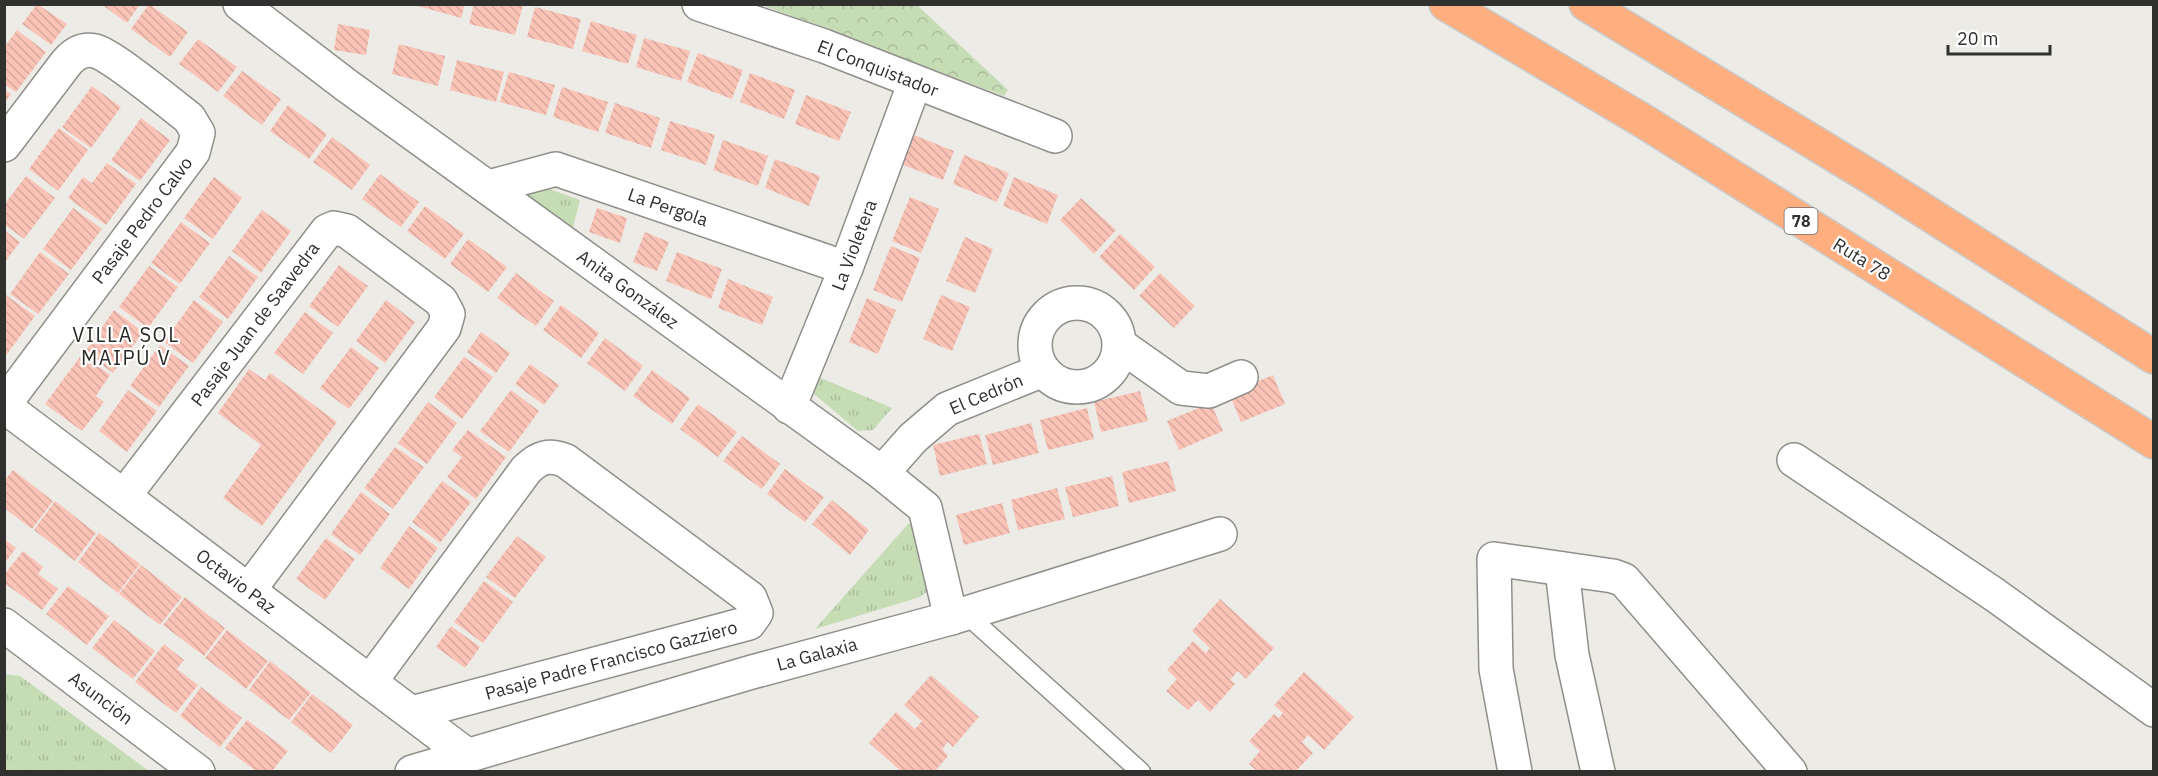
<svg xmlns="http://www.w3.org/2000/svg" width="2158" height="776" font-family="'IBM Plex Sans',sans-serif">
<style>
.grass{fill:url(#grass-tufts)}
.park{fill:url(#park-crowns)}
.building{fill:url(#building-back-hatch)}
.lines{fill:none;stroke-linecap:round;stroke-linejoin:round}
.service-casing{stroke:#908f8b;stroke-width:21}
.minor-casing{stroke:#908f8b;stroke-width:36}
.motorway-casing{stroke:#c9c9c9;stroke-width:36}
.service{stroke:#fff;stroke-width:18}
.minor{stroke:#fff;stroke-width:33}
.motorway{stroke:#ffaf7f;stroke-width:33}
.labels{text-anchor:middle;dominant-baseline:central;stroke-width:4.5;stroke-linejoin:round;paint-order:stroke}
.shield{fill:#fff;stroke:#6e6e6d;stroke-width:1.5}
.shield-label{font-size:16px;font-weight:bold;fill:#30302e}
.street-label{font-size:18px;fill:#30302e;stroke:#fff}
.neighbourhood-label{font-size:20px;letter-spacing:1.5px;fill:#2a2a26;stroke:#fff}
</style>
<defs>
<pattern id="grass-tufts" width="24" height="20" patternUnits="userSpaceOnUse" patternTransform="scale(1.5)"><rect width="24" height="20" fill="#c5dcb5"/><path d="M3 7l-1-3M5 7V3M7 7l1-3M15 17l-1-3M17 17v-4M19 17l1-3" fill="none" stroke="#aabd9c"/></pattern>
<pattern id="park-crowns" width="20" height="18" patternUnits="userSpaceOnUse" patternTransform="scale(1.5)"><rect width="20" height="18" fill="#c5dcb5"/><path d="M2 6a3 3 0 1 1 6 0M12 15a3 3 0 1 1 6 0" fill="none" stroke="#aabd9c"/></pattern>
<pattern id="building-back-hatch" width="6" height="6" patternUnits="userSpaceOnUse" patternTransform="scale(1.5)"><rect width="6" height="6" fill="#fbc3b6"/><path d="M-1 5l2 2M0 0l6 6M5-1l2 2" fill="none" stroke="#d7a89d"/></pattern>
</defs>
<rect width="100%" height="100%" fill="#ecebe6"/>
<g class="grass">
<path d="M 541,186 L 580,200 L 572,231 L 525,194 Z"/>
<path d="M 816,376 L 892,408 L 873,430 L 858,431 L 814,394 Z"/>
<path d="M 909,523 L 918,530 L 930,589 L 920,597 L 815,629 Z"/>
<path d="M 4,674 L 20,676 L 149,771 L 5,771 Z"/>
</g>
<path class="park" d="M 762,5 L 917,5 L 1008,90 L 1004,96 Z"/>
<g class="building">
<path d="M 37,4 L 67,24 L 51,45 L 22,24 Z"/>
<path d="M 101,4 L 140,4 L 127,23 Z"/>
<path d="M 149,4 L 188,32 L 170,57 L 131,29 Z"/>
<path d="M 411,4 L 465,4 L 461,18 Z"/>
<path d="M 474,4 L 523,5 L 515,35 L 469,24 Z"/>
<path d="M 535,7 L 581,19 L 573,49 L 527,37 Z"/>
<path d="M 591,21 L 637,35 L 628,64 L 582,51 Z"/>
<path d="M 338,24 L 370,30 L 366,55 L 334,50 Z"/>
<path d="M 17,30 L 46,52 L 16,92 L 4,84 L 4,48 Z"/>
<path d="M 644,38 L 690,51 L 681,81 L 636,67 Z"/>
<path d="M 198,39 L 237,67 L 218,92 L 179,64 Z"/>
<path d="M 399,44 L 445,56 L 438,86 L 392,74 Z"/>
<path d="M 698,53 L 743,70 L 732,99 L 687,82 Z"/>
<path d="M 457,60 L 504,72 L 496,102 L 450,90 Z"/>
<path d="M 242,71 L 281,99 L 262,125 L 223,96 Z"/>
<path d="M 509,72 L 555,85 L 546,115 L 500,102 Z"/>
<path d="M 750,73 L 795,90 L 784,119 L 740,102 Z"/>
<path d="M 92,86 L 121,107 L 91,148 L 62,127 Z"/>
<path d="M 562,87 L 608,102 L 598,132 L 553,117 Z"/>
<path d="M 4,89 L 11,94 L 4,104 Z"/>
<path d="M 806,95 L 851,112 L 839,141 L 795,124 Z"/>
<path d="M 615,103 L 660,118 L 651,148 L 605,133 Z"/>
<path d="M 288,105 L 327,134 L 309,159 L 270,131 Z"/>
<path d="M 141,118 L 170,140 L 140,181 L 111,160 Z"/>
<path d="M 670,121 L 715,135 L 706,165 L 661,150 Z"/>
<path d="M 59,128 L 88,150 L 58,191 L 29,169 Z"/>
<path d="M 909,133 L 954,151 L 943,180 L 898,163 Z"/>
<path d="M 332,137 L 370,165 L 352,190 L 313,162 Z"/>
<path d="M 723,140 L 768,156 L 758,186 L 713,170 Z"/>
<path d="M 964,155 L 1009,173 L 997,202 L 953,184 Z"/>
<path d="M 775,159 L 820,176 L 809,206 L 765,188 Z"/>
<path d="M 107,163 L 136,184 L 106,225 L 68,198 L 83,177 L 92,183 Z"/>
<path d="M 380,174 L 419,202 L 401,227 L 362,199 Z"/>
<path d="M 26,176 L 55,198 L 24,239 L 4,224 L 4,205 Z"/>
<path d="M 214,177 L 242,198 L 213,239 L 184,218 Z"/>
<path d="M 1014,177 L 1058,195 L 1047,224 L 1003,206 Z"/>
<path d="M 910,197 L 939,209 L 921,253 L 892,241 Z"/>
<path d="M 1081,198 L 1116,230 L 1094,254 L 1060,220 Z"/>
<path d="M 425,206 L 464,234 L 445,259 L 407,231 Z"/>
<path d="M 73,208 L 102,229 L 71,270 L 43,249 Z"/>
<path d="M 597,208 L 627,218 L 620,243 L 589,232 Z"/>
<path d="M 262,210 L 291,231 L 261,273 L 232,251 Z"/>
<path d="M 181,222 L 210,243 L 180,284 L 151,263 Z"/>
<path d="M 4,230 L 20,242 L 4,263 Z"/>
<path d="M 645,232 L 669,242 L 657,271 L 633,262 Z"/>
<path d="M 1120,234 L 1155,267 L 1134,290 L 1099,257 Z"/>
<path d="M 965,237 L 993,249 L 975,293 L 946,281 Z"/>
<path d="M 468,239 L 507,267 L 488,292 L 450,264 Z"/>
<path d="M 891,246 L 920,258 L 902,302 L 873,290 Z"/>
<path d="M 40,252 L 69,274 L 38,314 L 10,294 Z"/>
<path d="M 677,252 L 722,269 L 711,299 L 666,281 Z"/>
<path d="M 229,256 L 258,277 L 228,319 L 199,297 Z"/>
<path d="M 339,265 L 368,286 L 338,327 L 309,306 Z"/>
<path d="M 149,266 L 178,287 L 148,328 L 119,307 Z"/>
<path d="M 516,273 L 554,301 L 536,326 L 497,298 Z"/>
<path d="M 1160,273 L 1195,306 L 1174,328 L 1139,296 Z"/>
<path d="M 728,279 L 773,297 L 762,325 L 718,308 Z"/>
<path d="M 6,295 L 35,316 L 4,358 L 4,297 Z"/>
<path d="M 941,295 L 970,307 L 952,351 L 923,339 Z"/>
<path d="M 867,298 L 896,310 L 878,354 L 849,342 Z"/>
<path d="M 194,300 L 223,322 L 193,363 L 164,342 Z"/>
<path d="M 386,300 L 415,322 L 385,363 L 356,341 Z"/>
<path d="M 561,305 L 599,333 L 581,358 L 543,330 Z"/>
<path d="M 114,310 L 143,332 L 113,373 L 85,352 Z"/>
<path d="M 305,312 L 333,333 L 303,374 L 274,353 Z"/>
<path d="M 481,332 L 510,353 L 496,373 L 467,352 Z"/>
<path d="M 605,338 L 643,366 L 625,391 L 587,363 Z"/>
<path d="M 160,345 L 189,366 L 159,407 L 130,386 Z"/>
<path d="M 351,347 L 379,368 L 349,409 L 320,388 Z"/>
<path d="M 82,354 L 110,375 L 96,396 L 104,402 L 82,431 L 45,404 Z"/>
<path d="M 464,357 L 493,377 L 462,419 L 434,397 Z"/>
<path d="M 530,364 L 559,385 L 544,405 L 515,384 Z"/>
<path d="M 249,369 L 265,380 L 270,373 L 337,422 L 262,526 L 223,498 L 261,445 L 218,413 Z"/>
<path d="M 652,370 L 690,398 L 672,424 L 633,396 Z"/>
<path d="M 1273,375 L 1285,404 L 1241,422 L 1229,393 Z"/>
<path d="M 128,390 L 157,411 L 127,452 L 99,431 Z"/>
<path d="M 511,390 L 539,411 L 509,452 L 480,431 Z"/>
<path d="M 1140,391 L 1148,421 L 1101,432 L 1094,402 Z"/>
<path d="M 428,402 L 457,423 L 427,464 L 398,443 Z"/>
<path d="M 1211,403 L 1223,431 L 1179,450 L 1167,421 Z"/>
<path d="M 698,404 L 737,432 L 718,457 L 680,429 Z"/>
<path d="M 1087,408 L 1094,439 L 1048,450 L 1040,420 Z"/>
<path d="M 1031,423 L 1039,453 L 993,465 L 985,435 Z"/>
<path d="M 468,430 L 506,457 L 476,499 L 447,477 L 462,457 L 452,450 Z"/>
<path d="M 979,434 L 987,464 L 940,476 L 933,445 Z"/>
<path d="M 742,436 L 780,464 L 762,489 L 723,461 Z"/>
<path d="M 395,447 L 424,467 L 393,509 L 364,488 Z"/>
<path d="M 1168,461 L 1176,491 L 1129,503 L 1122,472 Z"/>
<path d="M 785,469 L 824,497 L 805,522 L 767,494 Z"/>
<path d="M 13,470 L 53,501 L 32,529 L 4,508 L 4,481 Z"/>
<path d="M 1112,476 L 1119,506 L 1073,517 L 1065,487 Z"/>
<path d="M 442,481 L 471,502 L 440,543 L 412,522 Z"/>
<path d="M 1057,488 L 1065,519 L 1018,530 L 1011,500 Z"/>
<path d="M 361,492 L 390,514 L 360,555 L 331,534 Z"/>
<path d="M 832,500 L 869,530 L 850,555 L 812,524 Z"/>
<path d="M 55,501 L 96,533 L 75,561 L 34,530 Z"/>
<path d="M 1002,503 L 1010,533 L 964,545 L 956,515 Z"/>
<path d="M 409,526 L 438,548 L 409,589 L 380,568 Z"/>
<path d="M 99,533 L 140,564 L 118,593 L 78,562 Z"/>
<path d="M 517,536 L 546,557 L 515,598 L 486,577 Z"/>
<path d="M 326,538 L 355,559 L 325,600 L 296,579 Z"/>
<path d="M 4,539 L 16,548 L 4,564 Z"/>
<path d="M 23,551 L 43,567 L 38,574 L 58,589 L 42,610 L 4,583 L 4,575 Z"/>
<path d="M 141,565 L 182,597 L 160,625 L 119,594 Z"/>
<path d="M 484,581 L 513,602 L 483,643 L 454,622 Z"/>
<path d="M 68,586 L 109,616 L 87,645 L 46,614 Z"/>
<path d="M 185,597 L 225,628 L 204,656 L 163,625 Z"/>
<path d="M 1220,599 L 1274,648 L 1246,679 L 1238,671 L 1230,680 L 1235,684 L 1210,712 L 1198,700 L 1188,710 L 1166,691 L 1177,679 L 1167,670 L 1193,641 L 1206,653 L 1210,648 L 1192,631 Z"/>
<path d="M 114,620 L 155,651 L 133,679 L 92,648 Z"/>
<path d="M 451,626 L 480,647 L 465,668 L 436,647 Z"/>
<path d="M 227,630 L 268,661 L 246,689 L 205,658 Z"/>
<path d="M 164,644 L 184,660 L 177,669 L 198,685 L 176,713 L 135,682 Z"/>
<path d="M 270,661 L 311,693 L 289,720 L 249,690 Z"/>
<path d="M 1304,672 L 1354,717 L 1324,750 L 1308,735 L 1302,742 L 1313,753 L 1296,771 L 1257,771 L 1249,764 L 1260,751 L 1249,741 L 1274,714 L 1279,718 L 1283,713 L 1274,705 Z"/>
<path d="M 931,675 L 979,717 L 953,747 L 948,742 L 942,749 L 948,756 L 935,771 L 901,771 L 869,743 L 896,712 L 915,729 L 922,721 L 904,705 Z"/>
<path d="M 201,687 L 242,718 L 220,747 L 180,716 Z"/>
<path d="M 312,694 L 353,725 L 331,753 L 291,722 Z"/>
<path d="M 247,720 L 288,751 L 272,771 L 256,771 L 225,748 Z"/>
</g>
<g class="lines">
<g class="service-casing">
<path id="service" d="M 965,613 L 1141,772"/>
</g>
<g class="minor-casing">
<g id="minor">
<path d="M 240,4 L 346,85 L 882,473 L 925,508 L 951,618"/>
<path d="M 699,4 L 824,46 L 1055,136"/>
<path d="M 4,145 L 67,62 C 74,54 83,48 95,51 C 112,55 172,105 189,118 L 198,133 L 193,152 L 4,405"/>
<path d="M 489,187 L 556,169 L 846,268"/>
<circle cx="1077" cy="345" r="42"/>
<path d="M 1120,345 L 1181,388 L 1209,391 L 1241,377"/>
<path d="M 4,406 L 468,756"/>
<path d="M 789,407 L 846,268 L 915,82"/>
<path d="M 1794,460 L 1995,595 L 2154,710"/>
<path d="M 882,473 L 913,438 L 947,409 L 1043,370"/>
<path d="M 124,496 L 327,231 L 334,228 L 347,231 L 441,301 L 448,314 L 444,328 L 249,590"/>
<path d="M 1562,569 L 1572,655 L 1598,772"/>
<path d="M 4,625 L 198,772"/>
<path d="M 370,682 L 526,470 C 539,457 549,454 566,461 L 750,598 L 756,613 L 749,623 L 412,713"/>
<path d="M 412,772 L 752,672 L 951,618 L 1220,534"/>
<path d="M 1515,772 L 1496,669 L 1494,559 L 1613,576 L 1624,580 L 1790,772"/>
</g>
</g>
<g class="motorway-casing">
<g id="motorway">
<path d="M 1446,4 L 1645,122 L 2154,442"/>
<path d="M 1586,4 L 1874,179 L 2154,357"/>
</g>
</g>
<use href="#service" class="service"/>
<use href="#minor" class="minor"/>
<use href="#motorway" class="motorway"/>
</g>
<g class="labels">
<rect class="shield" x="1784.5" y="208" width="33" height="26" rx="4.5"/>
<g class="shield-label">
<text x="1801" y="221">78</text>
</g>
<g class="street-label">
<text transform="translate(878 68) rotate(21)">El Conquistador</text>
<text transform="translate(668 207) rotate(19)">La Pergola</text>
<text transform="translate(142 220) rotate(-53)">Pasaje Pedro Calvo</text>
<text transform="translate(854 245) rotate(-69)">La Violetera</text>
<text transform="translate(1862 259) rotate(32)">Ruta 78</text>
<text transform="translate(628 289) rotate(36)">Anita González</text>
<text transform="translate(255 324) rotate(-53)">Pasaje Juan de Saavedra</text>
<text transform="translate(986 394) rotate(-23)">El Cedrón</text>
<text transform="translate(236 581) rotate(37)">Octavio Paz</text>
<text transform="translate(817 654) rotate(-15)">La Galaxia</text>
<text transform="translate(611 660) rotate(-15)">Pasaje Padre Francisco Gazziero</text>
<text transform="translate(101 698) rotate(37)">Asunción</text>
</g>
<g class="neighbourhood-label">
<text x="126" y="334">VILLA SOL<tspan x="126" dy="23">MAIPÚ V</tspan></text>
</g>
</g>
<rect width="2158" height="776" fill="none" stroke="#30302e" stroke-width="12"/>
<path d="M1948 45v9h102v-9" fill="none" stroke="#30302e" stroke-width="3"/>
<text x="1957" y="45" font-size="18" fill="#30302e" stroke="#ffffff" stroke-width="4.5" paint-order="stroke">20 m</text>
</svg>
